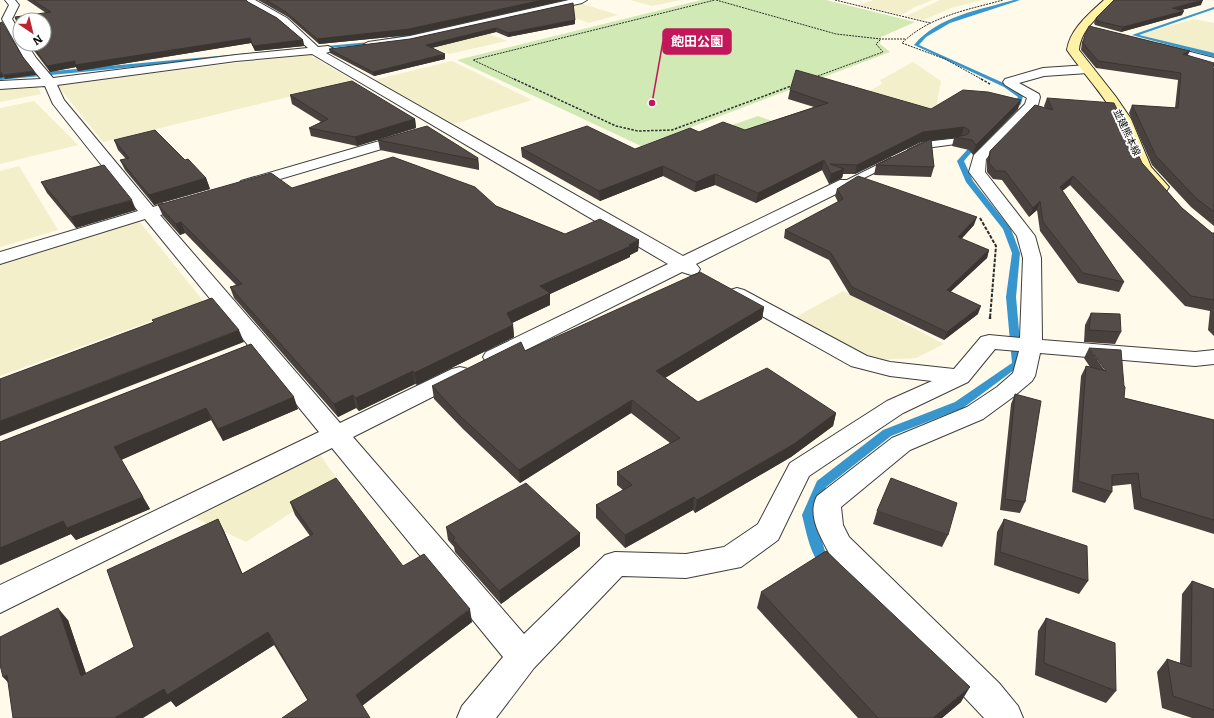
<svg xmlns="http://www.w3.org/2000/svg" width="1214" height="718" font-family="Literata,'Noto Sans JP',serif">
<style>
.farmland{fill:#f4efcb}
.green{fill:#d1e9b4}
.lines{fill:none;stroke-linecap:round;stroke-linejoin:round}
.stream{fill:#3696cd;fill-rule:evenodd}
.service-casing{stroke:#3e3e3e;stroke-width:2}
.minor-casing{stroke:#3e3e3e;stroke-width:2}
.secondary-casing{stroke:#2d2d2d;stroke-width:2}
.path-far3{stroke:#2d2d2d;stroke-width:1;stroke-dasharray:2 1;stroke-linecap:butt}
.path-far2{stroke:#2d2d2d;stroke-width:1.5;stroke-dasharray:2.5 1.5;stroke-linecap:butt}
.path-far1{stroke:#2d2d2d;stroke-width:2;stroke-dasharray:3.5 1.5;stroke-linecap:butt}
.path{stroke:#2d2d2d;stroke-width:2.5;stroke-dasharray:4.5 2;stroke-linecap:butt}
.service{fill:#fff;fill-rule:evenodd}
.minor{fill:#fff;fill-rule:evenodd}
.secondary{fill:#fff2a5;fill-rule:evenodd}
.wall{fill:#48413e}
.shaded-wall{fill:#3b3532}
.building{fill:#544c48;stroke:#3b3532}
.labels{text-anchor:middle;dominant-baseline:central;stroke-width:4;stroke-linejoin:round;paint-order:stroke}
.far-street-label{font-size:10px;fill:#0b0b0b;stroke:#fff}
.leader{fill:none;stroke:#c2185b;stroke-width:1.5}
.callout-dot{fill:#c2185b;stroke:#fff;stroke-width:1.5}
.callout{fill:#c2185b;stroke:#c2185b;stroke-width:1.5}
.callout-label{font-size:13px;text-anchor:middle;font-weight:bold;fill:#fff}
</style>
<rect width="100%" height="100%" fill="#fffaea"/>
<g class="farmland">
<path d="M 630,0 L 681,0 L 652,6 Z"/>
<path d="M 874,0 L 933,0 L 915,7 L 902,15 L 858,5 Z"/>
<path d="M 940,0 L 982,0 L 951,8 L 924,20 L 906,16 Z"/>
<path d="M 580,3 L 618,15 L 589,23 L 550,9 Z"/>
<path d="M 1194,19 L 1214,23 L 1214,59 L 1130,37 Z"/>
<path d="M 472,27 L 507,41 L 449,54 L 415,40 Z"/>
<path d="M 308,54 L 354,81 L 103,142 L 57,85 Z"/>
<path d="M 452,61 L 532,100 L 454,124 L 374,80 Z"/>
<path d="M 913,62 L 941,81 L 934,117 L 863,94 L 882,84 L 880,80 Z"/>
<path d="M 37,85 L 41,94 L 0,102 L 0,88 Z"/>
<path d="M 34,101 L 78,145 L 0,164 L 0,108 Z"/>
<path d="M 19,166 L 58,230 L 0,247 L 0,171 Z"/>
<path d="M 139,221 L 204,302 L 0,376 L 0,263 Z"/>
<path d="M 843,291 L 868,304 L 944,344 L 916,358 L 875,360 L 794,318 Z"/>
<path d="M 319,453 L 339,482 L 246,542 L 189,515 Z"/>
</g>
<g class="green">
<path d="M 701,0 L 826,0 L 915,22 L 881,37 L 880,44 L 890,52 L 641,146 L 457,60 Z"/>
<path d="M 758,116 L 804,132 L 772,146 L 724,128 Z"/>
</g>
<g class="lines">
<g class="stream">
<path d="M 1014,0 L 1020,0 L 950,23 L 926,37 L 919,45 L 1008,85 L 1023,96 L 1021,104 L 1012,113 L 1009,111 L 1018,97 L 1004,87 L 914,45 C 938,16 979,10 1014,0 Z"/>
<path d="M 1214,7 L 1214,9 L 1139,35 L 1214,53 L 1214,57 L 1132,35 Z"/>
<path d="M 488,18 L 490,20 L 370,44 L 0,80 L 0,76 L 370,42 Z"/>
<path d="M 976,140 L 981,141 L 964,161 L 973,181 L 1011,229 L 1020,253 L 1016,297 L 1022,364 L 963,408 L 891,436 L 826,487 L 814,515 L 825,551 L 837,565 L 835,569 C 813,576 806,529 802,515 L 817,481 L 883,430 L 955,402 L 1012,363 L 1006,297 L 1012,253 L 1003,229 L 966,182 L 957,161 Z"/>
</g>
<g class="service-casing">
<g id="service">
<path d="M 960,138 L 965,141 L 963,143 L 926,148 L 913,153 L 908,150 L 924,142 Z"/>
<path d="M 891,158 L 896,161 L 894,163 L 850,185 L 846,186 L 841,183 Z"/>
</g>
</g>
<g class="minor-casing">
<g id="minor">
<path d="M 5,0 L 15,0 L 19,5 L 12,19 L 20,32 L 20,44 L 27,44 L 36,58 L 53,78 L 236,55 L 308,48 L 279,22 L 250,6 L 245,0 L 255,0 L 287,18 L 318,47 L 328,46 L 334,49 L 332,51 L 326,53 L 683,256 L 840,180 L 852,180 L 854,183 L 852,186 L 696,264 L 700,269 L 698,273 L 691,275 L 682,272 L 502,362 L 494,364 L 486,362 L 483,357 L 486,352 L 668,264 L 312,54 L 236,61 L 57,85 L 64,100 L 153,207 L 162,204 L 168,205 L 170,209 L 168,213 L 160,215 L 340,423 L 452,369 L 460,367 L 468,369 L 471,374 L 468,379 L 353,437 L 524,634 L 605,555 L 615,552 L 686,554 L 724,547 L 758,524 L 790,463 L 887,401 L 932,381 L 890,376 L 851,366 L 730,298 L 727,294 L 730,290 L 737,288 L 744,290 L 867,356 L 890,362 L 954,369 L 981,337 L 989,335 L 1020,338 L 1023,258 L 1017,236 L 969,172 L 974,155 L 1025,104 L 1027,98 L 1005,85 L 1003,82 L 1005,79 L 1043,68 L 1088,65 L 1094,69 L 1088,73 L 1044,76 L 1019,83 L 1039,94 L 1040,97 L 1038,105 L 986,159 L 985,172 L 1035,236 L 1041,258 L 1042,340 L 1195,352 L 1214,350 L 1214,364 L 1195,366 L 1040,353 L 1035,376 L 1032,381 L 1013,397 L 983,419 L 910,450 L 841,507 L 843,525 L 849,537 L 999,683 L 1018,706 L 1023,718 L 984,718 L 829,553 C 820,536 807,515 817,496 L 892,438 L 967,407 L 997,387 L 1013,373 L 1019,351 L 995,349 L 968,382 L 903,413 L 809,476 L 778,540 L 741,567 L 686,578 L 622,576 L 534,668 L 496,718 L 457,718 L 462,706 L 503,657 L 332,448 L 0,613 L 0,585 L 319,432 L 145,219 L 0,264 L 0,252 L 138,211 L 53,104 L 45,86 L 0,89 L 0,81 L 41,79 L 25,60 L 2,19 L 9,5 Z"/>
<path d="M 569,0 L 587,0 L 582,3 L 410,42 L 368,48 L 363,45 L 368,42 L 410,36 Z"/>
<path d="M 1159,44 L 1214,58 L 1214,64 L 1155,49 L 1153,47 Z"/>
<path d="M 407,133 L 412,134 L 414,137 L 412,140 L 253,187 L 241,187 L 239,184 L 241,181 Z"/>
</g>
</g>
<g class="secondary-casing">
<path id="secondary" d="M 1104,0 L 1114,0 C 1101,16 1081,27 1079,50 L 1116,97 L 1131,119 L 1151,167 L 1169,187 L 1167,190 C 1154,194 1146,181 1139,171 C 1127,156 1126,134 1116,117 C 1102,93 1083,73 1067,50 C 1070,29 1089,14 1104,0 Z"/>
</g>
<g class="path-far3">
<path d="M 716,0 L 836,34 L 881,39 L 905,39"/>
<path d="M 835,0 L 930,23"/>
<path d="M 815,77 L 883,52 L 876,44 L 881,39"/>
<path d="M 516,80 L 473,60 L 715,0"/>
<path d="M 983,80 L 945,59 L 902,43 C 930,16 967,10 1003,0"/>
</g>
<g class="path-far2">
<path d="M 514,79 L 616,126 L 638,131 L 672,130 L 794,85"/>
<path d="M 981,79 L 990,84"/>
</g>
<path class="path-far1" d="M 980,218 L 996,246 L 990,318"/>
<path class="path" d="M 990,319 L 990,317"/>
<use href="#service" class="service"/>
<use href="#minor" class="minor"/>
<use href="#secondary" class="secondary"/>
</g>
<g class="wall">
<path d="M 27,0 L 246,0 L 248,2 L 277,18 L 303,40 L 304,46 L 255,51 L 251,43 L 78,71 L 76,67 L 50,72 L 29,44 L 44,44 L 44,20 L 20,20 L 20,39 L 19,37 L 19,27 L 15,17 L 46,13 Z"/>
<path d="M 258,0 L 566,0 L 410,35 L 319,44 L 288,17 Z"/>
<path d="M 573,3 L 575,24 L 508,37 L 496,32 L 432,48 L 445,59 L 374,76 L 330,53 L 329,49 L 410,39 Z"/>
<path d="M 1201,5 L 1181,10 L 1182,15 L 1121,32 L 1095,25 L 1094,23 L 1096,18 Z"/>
<path d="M 1085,35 L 1188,55 L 1214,69 L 1214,226 L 1191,207 L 1152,165 L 1129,113 L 1132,105 L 1175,108 L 1178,80 L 1096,68 L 1081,50 L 1082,42 Z"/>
<path d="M 790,90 L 931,109 L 1018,109 L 973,155 L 969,150 L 952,146 L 954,138 L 931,140 L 934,167 L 931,177 L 874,175 L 876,165 L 928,141 L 921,142 L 855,174 L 843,174 L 842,178 L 829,184 L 822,170 L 756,203 L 715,185 L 695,192 L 663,176 L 600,201 L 522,157 L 521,148 L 635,149 L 699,132 L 745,130 L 814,107 L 788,99 Z"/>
<path d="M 290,95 L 415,119 L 416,128 L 357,146 L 311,136 L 309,128 L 321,122 L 292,104 Z"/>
<path d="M 1047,98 L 1142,163 L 1182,208 L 1212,233 L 1214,233 L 1214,336 L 1208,330 L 1210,311 L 1185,306 L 1070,185 L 1062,191 L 1124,282 L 1119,292 L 1078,283 L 1040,231 L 1037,210 L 1029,217 L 1002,180 L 993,179 L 987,172 L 987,160 L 990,151 L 1045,108 L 1044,106 Z"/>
<path d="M 114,140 L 185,160 L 206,178 L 210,189 L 154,205 L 125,170 L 120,160 L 126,159 L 118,150 Z"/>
<path d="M 378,140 L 478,158 L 479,168 L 479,170 L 380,150 Z"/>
<path d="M 41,182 L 136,210 L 76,228 L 47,193 Z"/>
<path d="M 292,188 L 496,206 L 565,234 L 639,240 L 638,251 L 630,255 L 630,257 L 550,294 L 550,305 L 512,323 L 513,325 L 514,337 L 417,385 L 415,384 L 359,411 L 356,408 L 338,417 L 234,298 L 230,287 L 236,285 L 185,233 L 180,235 L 163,216 L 158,205 Z"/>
<path d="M 837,189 L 974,225 L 961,239 L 989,250 L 987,258 L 950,292 L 978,314 L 944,340 L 850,295 L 829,260 L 784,238 L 785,230 L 838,202 L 835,196 Z"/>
<path d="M 764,307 L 762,319 L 665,378 L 698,402 L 836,413 L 833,426 L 791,457 L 695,513 L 693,510 L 625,548 L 596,518 L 596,505 L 623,490 L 617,485 L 617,472 L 670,443 L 631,413 L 520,483 L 463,429 L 434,399 L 432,386 L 525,351 Z"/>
<path d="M 1091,313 L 1121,332 L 1115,344 L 1084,342 L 1085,325 Z"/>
<path d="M 251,344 L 298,409 L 223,441 L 211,420 L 121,460 L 150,509 L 76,540 L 71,534 L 0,565 L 0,442 Z"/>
<path d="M 1089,348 L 1124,398 L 1214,420 L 1214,534 L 1134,509 L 1131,484 L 1112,486 L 1112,492 L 1105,503 L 1072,492 L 1081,376 L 1086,366 L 1090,367 L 1084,358 Z"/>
<path d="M 1015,394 L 1025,502 L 1020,513 L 1000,510 L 1011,404 Z"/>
<path d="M 290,502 L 403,566 L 472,622 L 362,706 L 308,701 L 274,645 L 176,707 L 171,701 L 13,718 L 68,620 L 86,674 L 134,647 L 218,519 L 224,531 L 242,574 L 310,536 L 295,515 Z"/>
<path d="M 877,511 L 948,535 L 942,547 L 873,524 Z"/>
<path d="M 1004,519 L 1088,581 L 1079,594 L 994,565 L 997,532 Z"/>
<path d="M 446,527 L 580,533 L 580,546 L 501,604 L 455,552 L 454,547 L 448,540 Z"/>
<path d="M 1192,581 L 1214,589 L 1214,718 L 1192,718 L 1162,708 L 1157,672 L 1167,659 L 1180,663 L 1182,594 Z"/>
<path d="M 761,592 L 961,702 L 942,718 L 858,718 L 757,608 Z"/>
<path d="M 1046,618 L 1116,691 L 1106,703 L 1035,675 L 1038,631 Z"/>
</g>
<g class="shaded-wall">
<path d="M 543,0 L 566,0 L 410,35 L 319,44 L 317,39 Z"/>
<path d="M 1203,0 L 1201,5 L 1170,13 L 1172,8 Z"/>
<path d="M 1184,11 L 1182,15 L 1121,32 L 1123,27 Z"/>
<path d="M 575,20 L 575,24 L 508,37 L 508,33 Z"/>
<path d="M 496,28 L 496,32 L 427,49 L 426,45 Z"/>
<path d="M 250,38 L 251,43 L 78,71 L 76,67 L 50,72 L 47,66 L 75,61 Z"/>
<path d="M 303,40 L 304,46 L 255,51 L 253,46 Z"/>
<path d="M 1190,51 L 1186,58 L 1183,54 Z"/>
<path d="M 445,54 L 445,59 L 374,76 L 373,72 Z"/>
<path d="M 34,71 L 36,75 L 5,79 L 3,75 Z"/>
<path d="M 0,73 L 2,73 L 4,77 L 0,78 Z"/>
<path d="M 1021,100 L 1018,109 L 973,155 L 976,145 Z"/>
<path d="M 415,119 L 416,128 L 357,146 L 355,137 Z"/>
<path d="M 964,127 L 961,137 L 954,137 L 954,138 L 921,142 L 855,174 L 857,165 L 923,132 Z"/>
<path d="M 478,158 L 479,168 L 479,170 L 477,160 Z"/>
<path d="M 824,160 L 822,170 L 756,203 L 758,193 Z"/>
<path d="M 663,166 L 663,176 L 600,201 L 599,191 Z"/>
<path d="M 844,169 L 842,178 L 829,184 L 831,174 Z"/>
<path d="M 715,174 L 715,185 L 695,192 L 696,182 Z"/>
<path d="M 1073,176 L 1070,185 L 1056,196 L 1060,187 Z"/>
<path d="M 206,178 L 210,189 L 154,205 L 149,195 Z"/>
<path d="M 132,200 L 136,210 L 76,228 L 71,217 Z"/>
<path d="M 1040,201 L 1037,210 L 1029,217 L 1033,208 Z"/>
<path d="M 977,217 L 974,225 L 956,245 L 958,237 Z"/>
<path d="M 181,222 L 185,233 L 180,235 L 176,224 Z"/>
<path d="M 639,240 L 638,251 L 630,255 L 630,257 L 550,294 L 550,305 L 508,325 L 507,313 L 540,286 Z"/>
<path d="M 989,250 L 987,258 L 944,298 L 947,290 Z"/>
<path d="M 981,306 L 978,314 L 944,340 L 947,332 Z"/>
<path d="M 764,307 L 762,319 L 655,384 L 656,371 Z"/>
<path d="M 513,325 L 514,337 L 417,385 L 414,373 Z"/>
<path d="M 239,330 L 244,342 L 0,436 L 0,421 Z"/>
<path d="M 413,371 L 415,384 L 359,411 L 356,398 Z"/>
<path d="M 353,395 L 356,408 L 338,417 L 334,404 Z"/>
<path d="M 294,397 L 298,409 L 223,441 L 218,429 Z"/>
<path d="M 632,400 L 631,413 L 520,483 L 519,470 Z"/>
<path d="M 206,408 L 211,420 L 121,460 L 114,447 Z"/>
<path d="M 836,413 L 833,426 L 791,457 L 695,513 L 697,500 Z"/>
<path d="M 143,497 L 150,509 L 76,540 L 71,534 L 0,565 L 0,548 L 63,521 Z"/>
<path d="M 694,497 L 693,510 L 625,548 L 625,535 Z"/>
<path d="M 218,519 L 224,531 L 248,586 L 242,574 Z"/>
<path d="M 580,533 L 580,546 L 501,604 L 499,591 Z"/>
<path d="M 58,608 L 68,620 L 91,688 L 81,676 Z"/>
<path d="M 470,609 L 472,622 L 360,707 L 356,695 Z"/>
<path d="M 268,632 L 274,645 L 176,707 L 171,701 L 143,718 L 114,718 L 164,689 Z"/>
<path d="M 7,675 L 14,689 L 3,677 Z"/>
<path d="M 970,687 L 961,702 L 942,718 L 933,718 Z"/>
</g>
<g class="building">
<path d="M 33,0 L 246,0 L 248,2 L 277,18 L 303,40 L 253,46 L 250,38 L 75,65 L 75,61 L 47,66 L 31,44 L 44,44 L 44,20 L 20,20 L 20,37 L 19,37 L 19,27 L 15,17 L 51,12 Z"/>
<path d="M 266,0 L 543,0 L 409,29 L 317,39 L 286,12 Z"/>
<path d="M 1114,0 L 1203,0 L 1172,8 L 1184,11 L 1123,27 L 1097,21 L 1096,18 Z"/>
<path d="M 573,3 L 575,20 L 508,33 L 496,28 L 426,45 L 445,54 L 373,72 L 329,49 L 410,39 Z"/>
<path d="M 2,22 L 22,56 L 34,71 L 3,75 L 2,73 L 0,73 L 0,23 Z"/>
<path d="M 1089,26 L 1190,51 L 1183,54 L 1214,63 L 1213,68 L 1214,69 L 1214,212 L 1196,198 L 1156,156 L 1132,105 L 1178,108 L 1181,73 L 1098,61 L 1083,43 L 1085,35 Z"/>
<path d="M 796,70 L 931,109 L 963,90 L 988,92 L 1021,100 L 976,145 L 972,140 L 954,137 L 966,135 L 969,133 L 969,130 L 964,127 L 923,132 L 857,165 L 830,164 L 844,169 L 831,174 L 824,160 L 758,193 L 715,174 L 696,182 L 663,166 L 599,191 L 521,148 L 587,126 L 635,149 L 690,128 L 699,132 L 723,122 L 745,130 L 828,103 L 790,90 Z"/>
<path d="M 352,81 L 415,119 L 355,137 L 309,128 L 328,119 L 290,95 Z"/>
<path d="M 1047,98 L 1114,103 L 1142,163 L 1182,208 L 1212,233 L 1214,233 L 1214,300 L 1191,296 L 1073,176 L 1060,187 L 1124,282 L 1083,273 L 1043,222 L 1040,201 L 1033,208 L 1005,171 L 996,171 L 989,163 L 990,151 L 1035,105 L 1053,110 Z"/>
<path d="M 427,126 L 478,158 L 477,160 L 378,140 Z"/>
<path d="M 155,130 L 185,160 L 188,159 L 206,178 L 149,195 L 120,160 L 129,158 L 114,140 Z"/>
<path d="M 931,139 L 934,167 L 876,165 Z"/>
<path d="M 393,157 L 475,187 L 496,206 L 565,234 L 600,219 L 639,240 L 629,245 L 631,246 L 540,286 L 550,293 L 507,313 L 513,325 L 414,373 L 413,371 L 356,398 L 353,395 L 334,404 L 230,287 L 242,284 L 181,222 L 176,224 L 158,205 L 271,173 L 292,188 Z"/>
<path d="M 104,165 L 132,200 L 71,217 L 41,182 Z"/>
<path d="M 858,176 L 977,217 L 958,237 L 989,250 L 947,290 L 981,306 L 947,332 L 852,287 L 830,252 L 785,230 L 843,199 L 837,189 Z"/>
<path d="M 700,272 L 764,307 L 656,371 L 698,402 L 767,368 L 836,413 L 794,444 L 697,500 L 694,497 L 625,535 L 596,505 L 632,485 L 617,472 L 680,438 L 632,400 L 519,470 L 461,417 L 432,386 L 521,342 L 525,351 Z"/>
<path d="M 212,298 L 239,330 L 0,421 L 0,379 L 154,322 L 152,320 Z"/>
<path d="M 1091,313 L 1120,314 L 1121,332 L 1089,330 Z"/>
<path d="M 251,344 L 294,397 L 218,429 L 206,408 L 114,447 L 143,497 L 67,528 L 63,521 L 0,548 L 0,442 Z"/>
<path d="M 1089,348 L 1121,350 L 1124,386 L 1125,387 L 1124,398 L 1214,420 L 1214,520 L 1141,498 L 1138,473 L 1112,475 L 1112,492 L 1078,481 L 1086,366 L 1106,371 Z"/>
<path d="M 1015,394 L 1041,401 L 1025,502 L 1005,499 Z"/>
<path d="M 336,478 L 403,566 L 424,554 L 470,609 L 356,695 L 370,718 L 282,718 L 308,700 L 268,632 L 167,695 L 164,689 L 114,718 L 13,718 L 7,675 L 3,677 L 0,665 L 0,637 L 58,608 L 81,676 L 134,647 L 107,570 L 218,519 L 242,574 L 313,534 L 290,502 Z"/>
<path d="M 891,478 L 957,503 L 948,535 L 877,511 Z"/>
<path d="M 526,483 L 580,533 L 499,591 L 453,540 L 455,538 L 446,527 Z"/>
<path d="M 1004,519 L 1087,546 L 1088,581 L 1000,552 Z"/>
<path d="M 826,551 L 970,687 L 933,718 L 878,718 L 761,592 Z"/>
<path d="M 1192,581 L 1214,589 L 1214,710 L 1173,696 L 1167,659 L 1191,667 Z"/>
<path d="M 1046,618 L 1115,643 L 1116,691 L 1044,663 Z"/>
</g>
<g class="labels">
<g class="far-street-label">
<text transform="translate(1128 132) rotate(65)">並建熊本線</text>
</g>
</g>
<path class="leader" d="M652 103L663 41"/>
<circle class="callout-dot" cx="652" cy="103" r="4"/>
<rect class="callout" x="663" y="29" width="68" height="25" rx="4"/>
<g class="callout-label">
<text x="697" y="46">飽田公園</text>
</g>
<g transform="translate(32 32) rotate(145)"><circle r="19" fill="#ffffff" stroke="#9d9d9d"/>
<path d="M0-3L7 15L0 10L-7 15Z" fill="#bb2430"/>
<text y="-6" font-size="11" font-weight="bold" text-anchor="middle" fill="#0b0b0b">N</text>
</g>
</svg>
